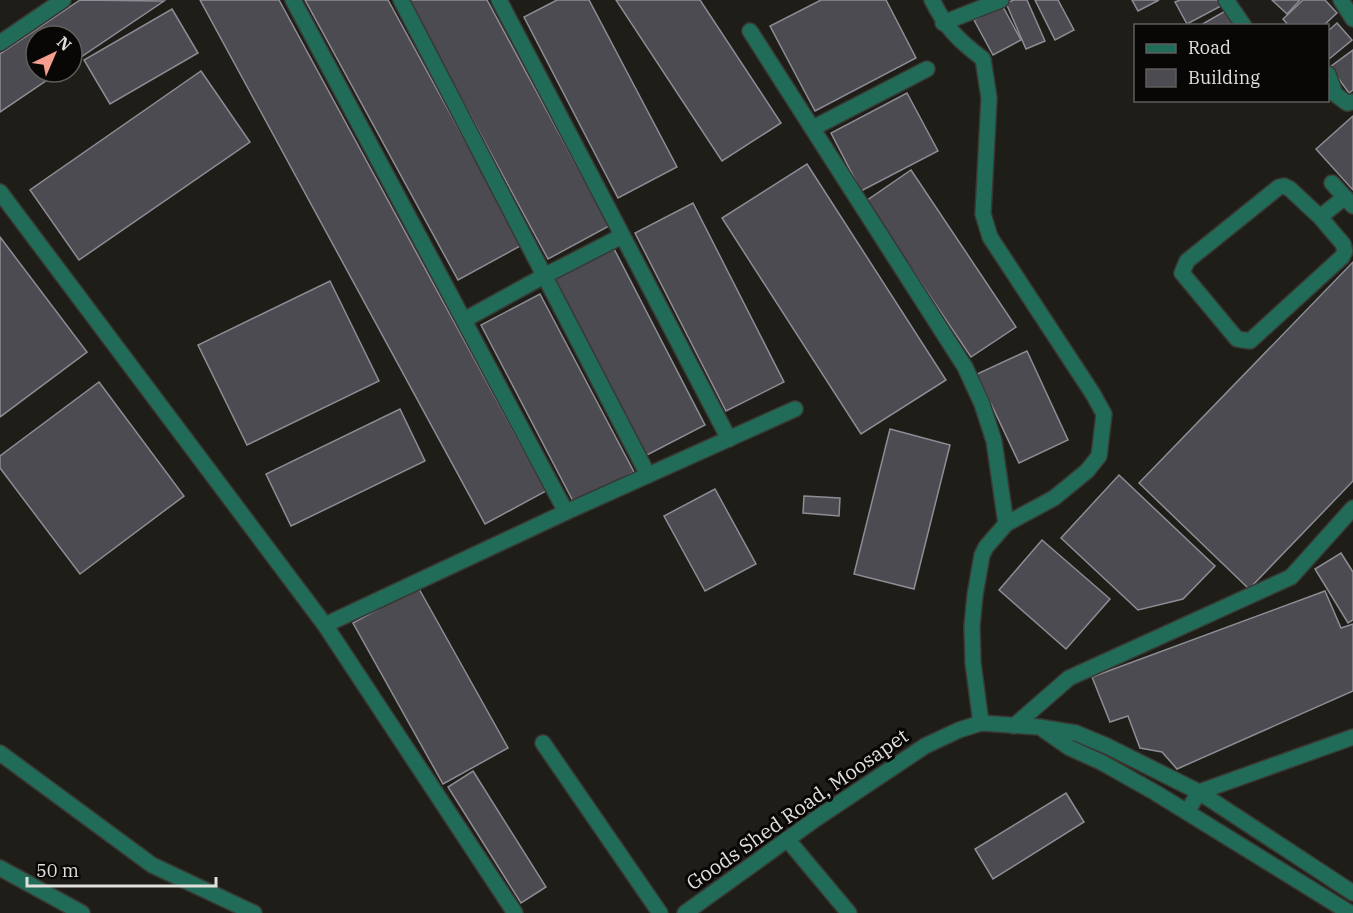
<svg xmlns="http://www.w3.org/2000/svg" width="1353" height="913" font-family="'IBM Plex Serif',serif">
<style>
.building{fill:#4c4b52;stroke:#8e8c94;stroke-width:1.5}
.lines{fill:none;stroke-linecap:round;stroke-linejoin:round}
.minor-casing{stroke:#3a3832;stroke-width:18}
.minor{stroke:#216b59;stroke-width:15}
.labels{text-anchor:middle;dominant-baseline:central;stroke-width:6;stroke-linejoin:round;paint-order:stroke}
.street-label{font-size:20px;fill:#e1e0db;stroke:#080705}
</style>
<rect width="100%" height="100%" fill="#1f1d17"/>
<g class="building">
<path d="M 80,0 L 164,1 L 72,63 L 72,36 L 36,36 L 36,72 L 59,72 L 0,112 L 0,54 Z"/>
<path d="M 200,0 L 279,0 L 546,491 L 485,524 Z"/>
<path d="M 305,0 L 388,0 L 522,245 L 458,280 Z"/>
<path d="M 408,0 L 487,0 L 609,226 L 548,259 Z"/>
<path d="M 557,0 L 589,0 L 677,167 L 618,198 L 524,17 Z"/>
<path d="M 616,0 L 700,0 L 781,123 L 722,161 Z"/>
<path d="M 821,0 L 886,0 L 916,58 L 815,111 L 770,26 Z"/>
<path d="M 1014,0 L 1027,0 L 1045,41 L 1026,49 L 1006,3 Z"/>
<path d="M 1035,0 L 1058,0 L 1074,30 L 1055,40 Z"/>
<path d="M 1132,0 L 1159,0 L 1138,11 Z"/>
<path d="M 1180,0 L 1217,0 L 1221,6 L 1187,24 L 1175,2 Z"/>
<path d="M 1272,0 L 1300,0 L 1287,14 Z"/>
<path d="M 1303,0 L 1325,0 L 1337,13 L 1323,26 L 1289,26 L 1283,19 Z"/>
<path d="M 1002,5 L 1021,40 L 993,55 L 974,20 Z"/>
<path d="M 172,9 L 198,53 L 110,104 L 84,60 Z"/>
<path d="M 1227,10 L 1236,26 L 1199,26 Z"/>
<path d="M 1337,23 L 1352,40 L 1329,59 L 1328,31 Z"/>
<path d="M 1353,50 L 1353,90 L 1349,93 L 1330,67 Z"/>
<path d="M 201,71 L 250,142 L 79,260 L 30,190 Z"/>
<path d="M 907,93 L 938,151 L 861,191 L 831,133 Z"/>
<path d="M 1353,116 L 1353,190 L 1316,149 Z"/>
<path d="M 807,164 L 946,380 L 861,434 L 722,218 Z"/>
<path d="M 911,170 L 1016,327 L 971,357 L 866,201 Z"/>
<path d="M 693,203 L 784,382 L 726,411 L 635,233 Z"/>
<path d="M 0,237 L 87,352 L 0,417 Z"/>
<path d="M 611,243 L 705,425 L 645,456 L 550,274 Z"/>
<path d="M 1353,262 L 1353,481 L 1249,589 L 1139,483 Z"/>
<path d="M 330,281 L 379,381 L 247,445 L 198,345 Z"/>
<path d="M 540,294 L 634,472 L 574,503 L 481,325 Z"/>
<path d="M 1027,351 L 1068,440 L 1019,463 L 977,374 Z"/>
<path d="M 99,382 L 184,496 L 80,574 L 0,468 L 0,456 Z"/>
<path d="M 400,409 L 425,461 L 291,526 L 266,474 Z"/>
<path d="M 890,429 L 950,445 L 914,589 L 854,574 Z"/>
<path d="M 1119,475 L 1215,566 L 1183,599 L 1138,610 L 1061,538 Z"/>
<path d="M 715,489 L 756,564 L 705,591 L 664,516 Z"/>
<path d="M 804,496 L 840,498 L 839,516 L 803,513 Z"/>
<path d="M 1042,540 L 1110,599 L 1066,649 L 999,590 Z"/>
<path d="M 1341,553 L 1353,572 L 1353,620 L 1348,623 L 1315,569 Z"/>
<path d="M 418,587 L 508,748 L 443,784 L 353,623 Z"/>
<path d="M 1325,591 L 1341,628 L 1353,624 L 1353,691 L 1177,769 L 1162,752 L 1140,748 L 1128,716 L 1110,722 L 1092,677 Z"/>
<path d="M 473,771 L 546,887 L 521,903 L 448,787 Z"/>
<path d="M 1066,793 L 1084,822 L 993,879 L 975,849 Z"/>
</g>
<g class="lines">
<g class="minor-casing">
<g id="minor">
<path d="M 293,0 L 566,512 L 795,409"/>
<path d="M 401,0 L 648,475"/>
<path d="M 499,0 L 729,439"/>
<path d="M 932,0 C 946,28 958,40 983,59 L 989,98 L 983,214 L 990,237 L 1093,394 L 1104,414 L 1099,456 L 1087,471 L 1054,498 L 1006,524 L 986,547 L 982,555 L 975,595 L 972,626 L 973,663 L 981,723"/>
<path d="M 1226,0 L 1244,26"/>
<path d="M 1341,0 L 1353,19"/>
<path d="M 943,23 L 1001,0"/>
<path d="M 750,31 L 965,367 L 982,404 L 994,441 L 1006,524"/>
<path d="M 0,43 L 63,0"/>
<path d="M 1328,74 L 1335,94 L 1347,103 L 1353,102"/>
<path d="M 813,128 L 927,69"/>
<path d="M 1332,183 L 1353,206"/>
<path d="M 0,192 L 325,625 L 515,913"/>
<path d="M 1320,217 L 1290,189 L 1284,186 L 1279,187 L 1187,261 L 1182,273 L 1237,339 L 1250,341 L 1342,257 L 1345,251 L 1343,244 L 1320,217 L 1345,197"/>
<path d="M 464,320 L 544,276 L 622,236"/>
<path d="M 325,625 L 566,512"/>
<path d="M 1014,726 L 1069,678 L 1291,577 L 1353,508"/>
<path d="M 1044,730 L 1070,748 L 1101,762 L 1156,793 L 1350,913"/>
<path d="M 543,743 L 660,913"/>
<path d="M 0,753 L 152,865 L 254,913"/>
<path d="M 1187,812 L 1199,792 L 1353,737"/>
<path d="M 787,839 L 849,913"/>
<path d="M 0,868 L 82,913"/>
<path d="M 685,913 L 817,818 L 925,746 L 959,730 L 981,723 L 1039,727 L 1076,733 L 1107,746 L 1199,792 L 1353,893"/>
</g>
</g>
<use href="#minor" class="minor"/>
</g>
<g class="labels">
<g class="street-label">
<text transform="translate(797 809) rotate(-35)">Goods Shed Road, Moosapet</text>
</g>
</g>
<rect x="1134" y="24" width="195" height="78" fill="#080705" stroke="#5f5e5b" stroke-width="1.5"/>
<rect x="1146" y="44" width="30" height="9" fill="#216b59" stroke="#5f5e5b" stroke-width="1.5"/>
<text x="1188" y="54" font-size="18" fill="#e1e0db">Road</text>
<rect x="1146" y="69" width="30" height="18" fill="#4c4b52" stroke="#5f5e5b" stroke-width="1.5"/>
<text x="1188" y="84" font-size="18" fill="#e1e0db">Building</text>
<g transform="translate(54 54) rotate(44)"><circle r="28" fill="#080705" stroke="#5f5e5b" stroke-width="1.5"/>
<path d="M0-4.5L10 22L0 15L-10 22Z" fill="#f59d8e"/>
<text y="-9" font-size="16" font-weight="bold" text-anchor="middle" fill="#e1e0db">N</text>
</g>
<path d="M27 877v9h189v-9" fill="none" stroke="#e1e0db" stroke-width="3"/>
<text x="36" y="877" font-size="18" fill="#e1e0db" stroke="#080705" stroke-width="4.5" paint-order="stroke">50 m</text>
</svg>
